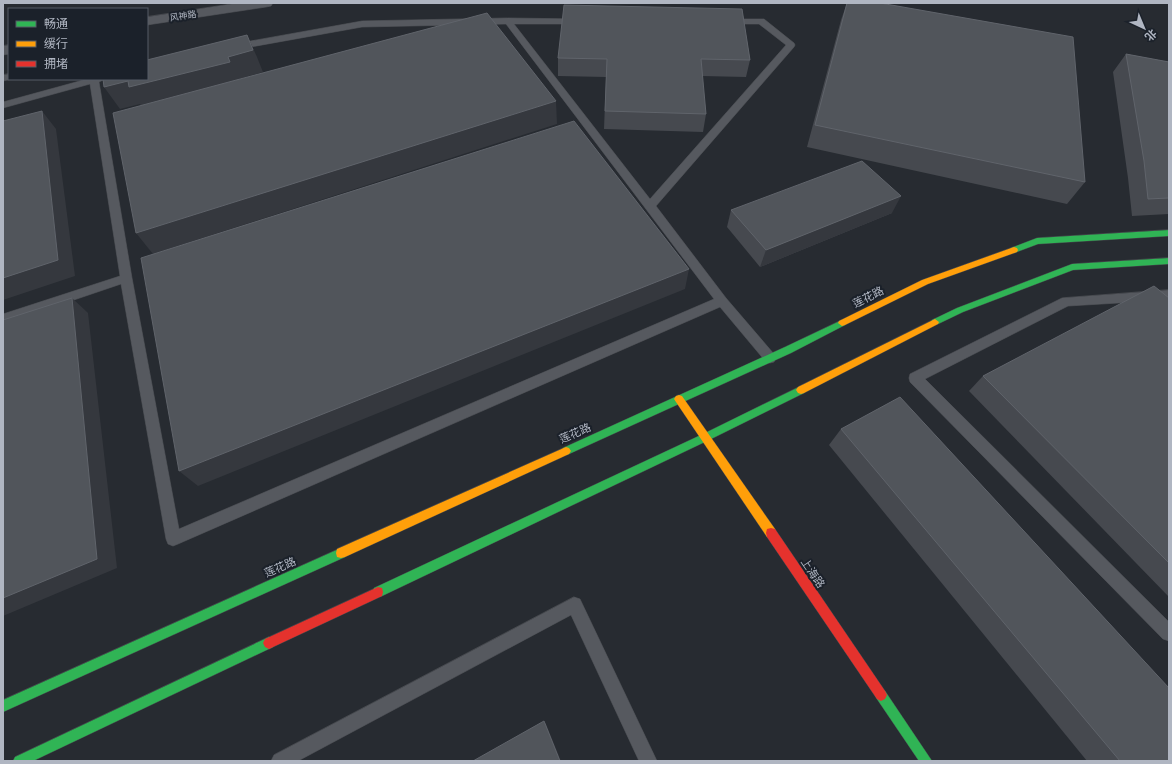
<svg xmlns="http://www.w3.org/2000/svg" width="1172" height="764" font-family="'Archivo Narrow','Noto Sans SC',sans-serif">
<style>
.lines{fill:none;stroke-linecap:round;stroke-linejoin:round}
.lane-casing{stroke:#44474c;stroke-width:1}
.street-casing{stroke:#44474c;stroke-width:1}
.fast-casing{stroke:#44474c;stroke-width:1}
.slow-casing{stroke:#44474c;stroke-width:1}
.jam-casing{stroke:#44474c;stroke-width:1}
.lane{fill:#56595f;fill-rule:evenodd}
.street{fill:#56595f;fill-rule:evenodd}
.fast{fill:#30b455;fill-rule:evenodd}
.slow{fill:#ff9f0a;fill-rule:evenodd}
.jam{fill:#e5322d;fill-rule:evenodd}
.wall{fill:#46494f}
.shaded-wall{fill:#35383e}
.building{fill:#51555b;stroke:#60646b}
.labels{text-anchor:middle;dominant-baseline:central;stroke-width:4;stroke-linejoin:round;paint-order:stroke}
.far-street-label{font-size:9px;fill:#b0b6c2;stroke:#1b212a}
.street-label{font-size:11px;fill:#b0b6c2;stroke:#1b212a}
</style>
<rect width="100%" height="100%" fill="#272b31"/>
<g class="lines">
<g class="lane-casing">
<g id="lane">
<path d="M 508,18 L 581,19 L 582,21 L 578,24 L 514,24 L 650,199 L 786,45 L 759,24 L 726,24 L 722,21 L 723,19 L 764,19 L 794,43 L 795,45 L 794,47 L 656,206 L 726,298 L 774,354 L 776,358 L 774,362 L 770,363 L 766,362 L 720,307 L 178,544 L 173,546 L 168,544 L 166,539 L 121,284 L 3,324 L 3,314 L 120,276 L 90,84 L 3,108 L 3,102 L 87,79 L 105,79 L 99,82 L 132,278 L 179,529 L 714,299 L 506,24 L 362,27 L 234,50 L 230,47 L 234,44 L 362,21 Z"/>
<path d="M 9,74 L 9,79 L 12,79 L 3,81 L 3,75 Z"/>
<path d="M 1169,290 L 1169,300 L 1068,306 L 925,379 L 1169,622 L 1169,641 L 1163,639 L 910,382 L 909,378 L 910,374 L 1062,298 Z"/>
<path d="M 574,597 L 580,599 L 657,761 L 639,761 L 571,615 L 298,761 L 271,761 L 274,755 Z"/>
</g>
</g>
<g class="street-casing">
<g id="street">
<path d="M 238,3 L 273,3 L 271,6 L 266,7 L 147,25 L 147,17 Z"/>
<path d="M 9,45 L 9,54 L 3,55 L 3,46 Z"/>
</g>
</g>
<g class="fast-casing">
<g id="fast">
<path d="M 1169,230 L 1169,236 L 1038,244 L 1014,253 L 1010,250 L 1011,248 L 1037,238 Z"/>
<path d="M 1169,258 L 1169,264 L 1073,270 L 963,312 L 938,324 L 932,324 L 931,322 L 932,320 L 957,308 L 1072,264 Z"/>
<path d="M 842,320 L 845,321 L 846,323 L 845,325 L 791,353 L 569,454 L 566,455 L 563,454 L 561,451 L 563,448 L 785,347 Z"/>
<path d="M 801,386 L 804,387 L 806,390 L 804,393 L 709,440 L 382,596 L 378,597 L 374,596 L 373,592 L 374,588 L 703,434 Z"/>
<path d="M 341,548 L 345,549 L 346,553 L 345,557 L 3,712 L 3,700 Z"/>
<path d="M 269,637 L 273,639 L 275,643 L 273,647 L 33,761 L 13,761 L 15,757 Z"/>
<path d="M 881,689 L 885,691 L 932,761 L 919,761 L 877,699 L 875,695 L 877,691 Z"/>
</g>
</g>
<g class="slow-casing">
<g id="slow">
<path d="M 1014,247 L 1017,248 L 1018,250 L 1017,252 L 928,284 L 845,325 L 842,326 L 838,323 L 839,321 L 922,280 Z"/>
<path d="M 935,319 L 939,322 L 938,324 L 804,393 L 801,394 L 798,393 L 796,390 L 798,387 Z"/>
<path d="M 679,395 L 682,396 L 775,529 L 776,533 L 775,537 L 771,538 L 767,537 L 676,402 L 674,399 L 676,396 Z"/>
<path d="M 566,447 L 569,448 L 571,451 L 569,454 L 345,557 L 341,558 L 337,557 L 336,553 L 337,549 Z"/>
</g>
</g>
<g class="jam-casing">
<g id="jam">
<path d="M 771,528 L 775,529 L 885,691 L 887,695 L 885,699 L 881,701 L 877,699 L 767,537 L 766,533 L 767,529 Z"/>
<path d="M 378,587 L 382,588 L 383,592 L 382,596 L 273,647 L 269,649 L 265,647 L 263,643 L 265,639 Z"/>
</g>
</g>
<use href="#lane" class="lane"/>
<use href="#street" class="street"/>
<use href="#fast" class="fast"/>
<use href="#slow" class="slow"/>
<use href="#jam" class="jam"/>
</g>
<g class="wall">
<path d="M 847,3 L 880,3 L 1085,182 L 1067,204 L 807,147 L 841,20 Z"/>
<path d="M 742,9 L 750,60 L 746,77 L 702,76 L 706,114 L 703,132 L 604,129 L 606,77 L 558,76 L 558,58 Z"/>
<path d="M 1126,54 L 1169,62 L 1169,214 L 1132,216 L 1128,178 L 1113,72 Z"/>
<path d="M 731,210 L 892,213 L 760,267 L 727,227 Z"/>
<path d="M 1169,298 L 1169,597 L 969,391 L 983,376 Z"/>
<path d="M 841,429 L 1169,761 L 1087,761 L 829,445 Z"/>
</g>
<g class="shaded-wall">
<path d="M 247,35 L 257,57 L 263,72 L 239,79 L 241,85 L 144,110 L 140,104 L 120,109 L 104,87 L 228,57 Z"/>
<path d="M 556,101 L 557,124 L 153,254 L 136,233 Z"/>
<path d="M 42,111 L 56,129 L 75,276 L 3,300 L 3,278 Z"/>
<path d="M 901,196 L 892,213 L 760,267 L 766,250 Z"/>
<path d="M 689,269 L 685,289 L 198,486 L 179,471 Z"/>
<path d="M 72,298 L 88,313 L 117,568 L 3,616 L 3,598 Z"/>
<path d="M 544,721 L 546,724 L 561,761 L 560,761 Z"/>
</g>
<g class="building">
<path d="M 847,3 L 880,3 L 1073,37 L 1085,182 L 815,125 Z"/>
<path d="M 564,5 L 742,9 L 750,60 L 701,59 L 706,114 L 605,111 L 607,59 L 558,58 Z"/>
<path d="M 487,13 L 556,101 L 136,233 L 113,113 Z"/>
<path d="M 247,35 L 253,50 L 228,57 L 230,62 L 129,87 L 128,81 L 104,87 L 103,79 L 147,79 L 147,60 Z"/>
<path d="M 1126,54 L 1169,62 L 1169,198 L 1148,199 L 1144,161 Z"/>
<path d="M 42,111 L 58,260 L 3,278 L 3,121 Z"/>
<path d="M 574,121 L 689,269 L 179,471 L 141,258 Z"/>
<path d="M 862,161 L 901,196 L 766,250 L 731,210 Z"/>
<path d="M 1154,286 L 1169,298 L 1169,563 L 983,376 Z"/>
<path d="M 72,298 L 97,559 L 3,598 L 3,320 Z"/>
<path d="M 900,397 L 1169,688 L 1169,761 L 1120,761 L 841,429 Z"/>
<path d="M 544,721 L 560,761 L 473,761 Z"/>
</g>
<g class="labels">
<g class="far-street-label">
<text transform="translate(183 16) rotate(-9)">风神路</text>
</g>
<g class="street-label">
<text transform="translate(868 297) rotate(-27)">莲花路</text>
<text transform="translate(575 433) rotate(-24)">莲花路</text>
<text transform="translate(280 567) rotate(-24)">莲花路</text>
<text transform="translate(813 573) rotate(56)">上海路</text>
</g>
</g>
<rect width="1172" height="764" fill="none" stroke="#b0b6c2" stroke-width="8"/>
<rect x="8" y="8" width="140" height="72" fill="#1b212a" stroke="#575d67"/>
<rect x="16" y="21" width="20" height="6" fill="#30b455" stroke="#575d67"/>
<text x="44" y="28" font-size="12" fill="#b0b6c2">畅通</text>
<rect x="16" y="41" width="20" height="6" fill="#ff9f0a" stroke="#575d67"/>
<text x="44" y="48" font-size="12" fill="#b0b6c2">缓行</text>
<rect x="16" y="61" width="20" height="6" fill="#e5322d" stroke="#575d67"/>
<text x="44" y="68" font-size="12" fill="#b0b6c2">拥堵</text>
<g transform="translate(1144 28) rotate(136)" stroke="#1b212a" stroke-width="3" paint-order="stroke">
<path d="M0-3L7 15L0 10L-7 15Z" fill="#b0b6c2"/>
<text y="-6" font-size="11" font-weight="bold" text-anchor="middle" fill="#b0b6c2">北</text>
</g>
</svg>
